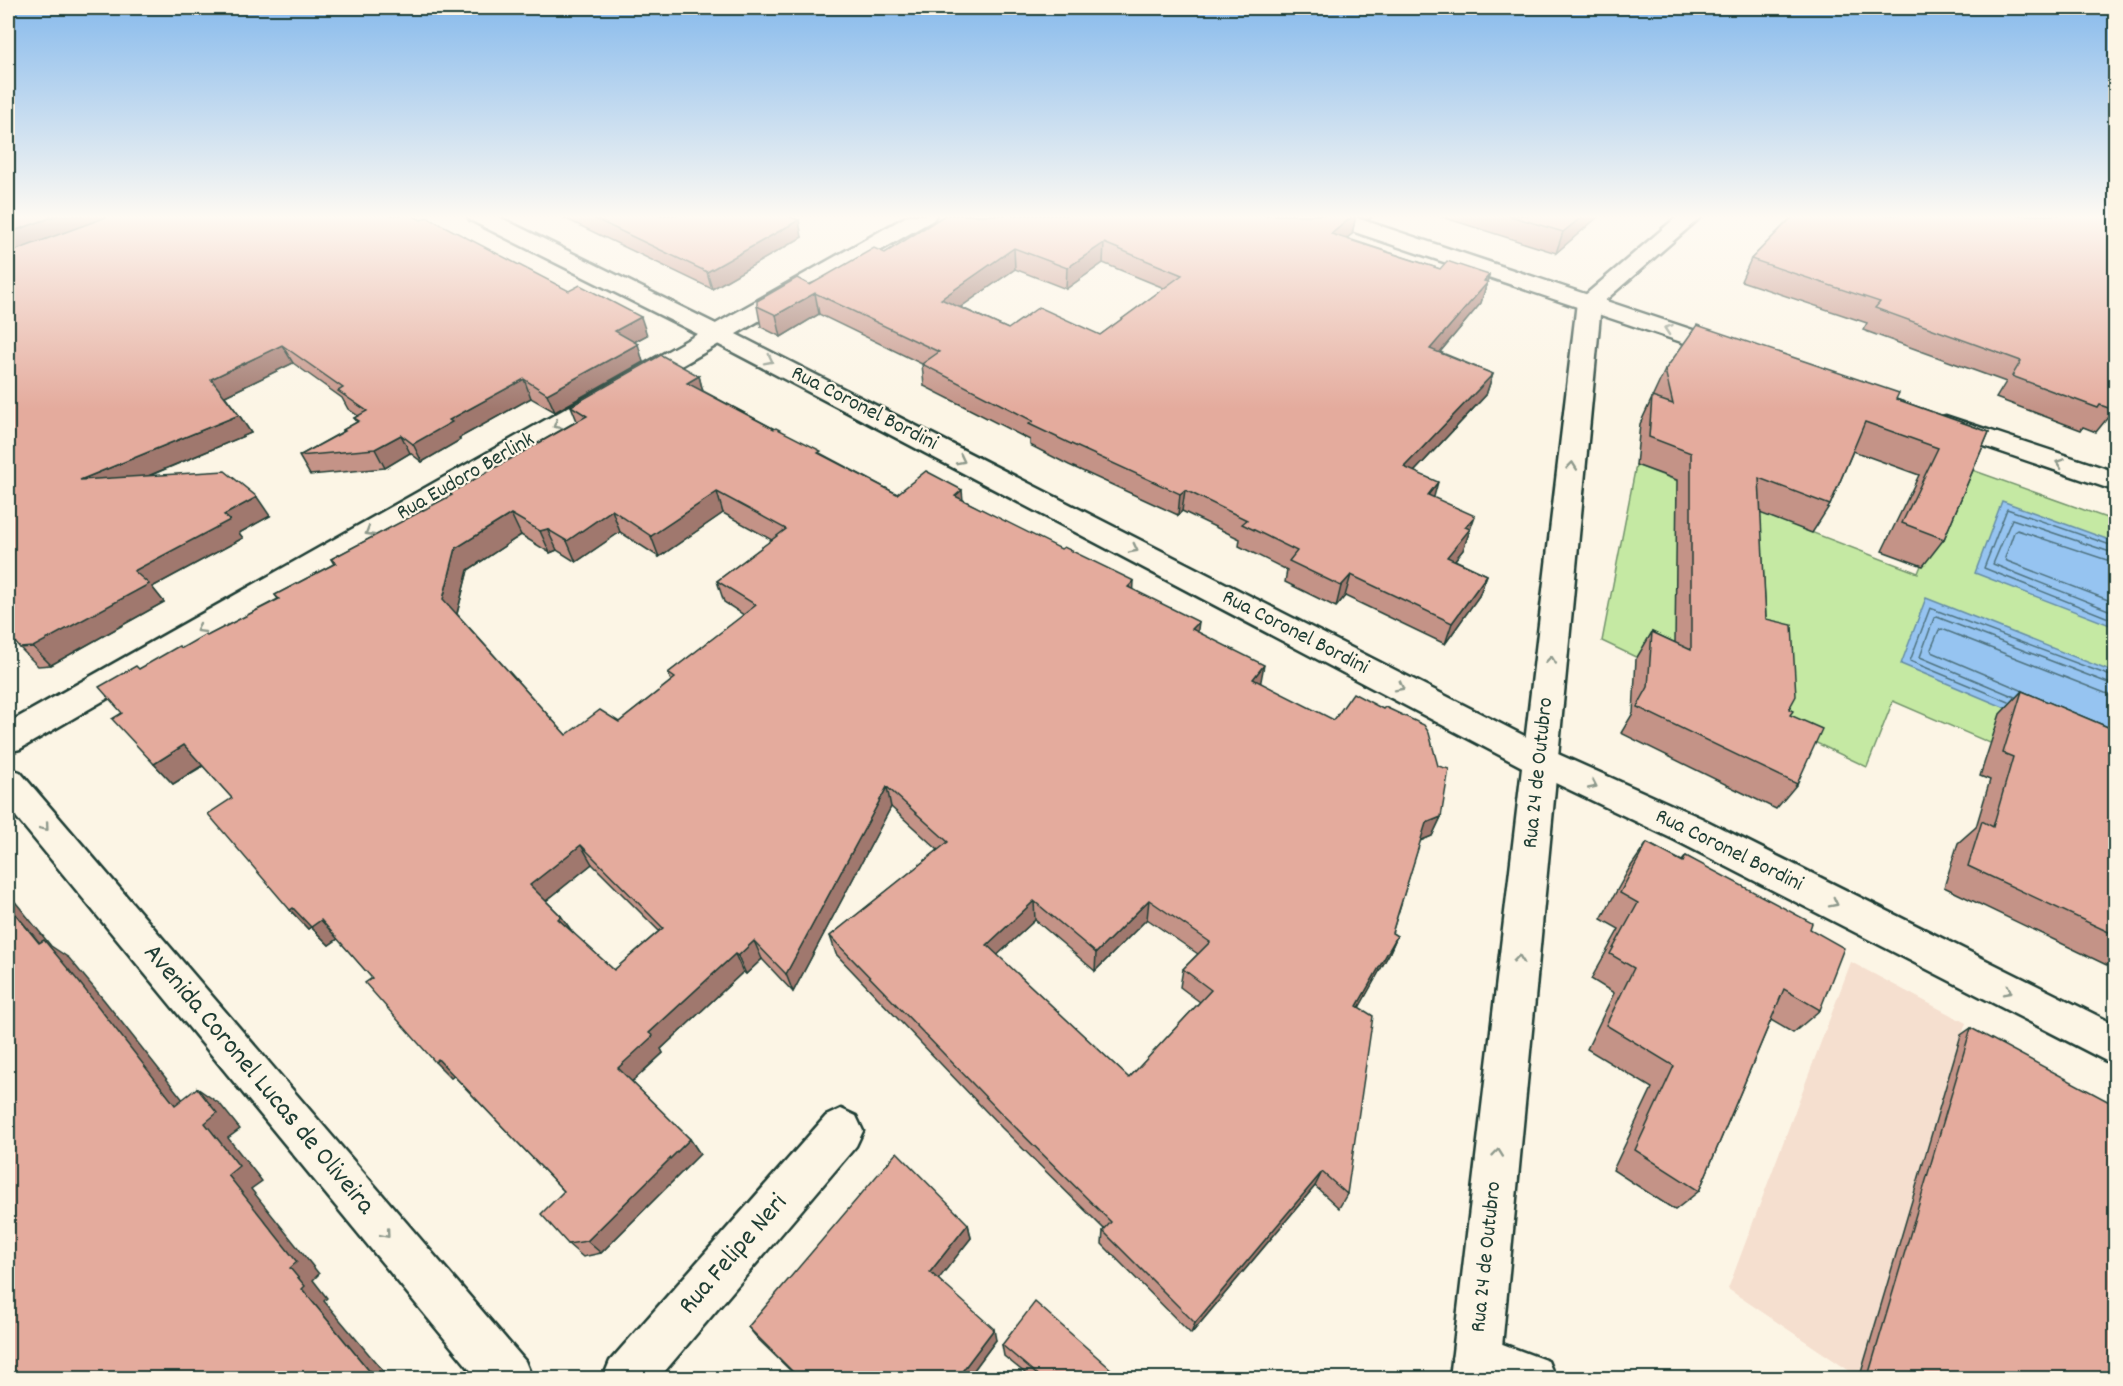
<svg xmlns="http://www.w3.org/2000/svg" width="2123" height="1386" font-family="Dekko,sans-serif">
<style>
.built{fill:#f5dfcf}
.green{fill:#c5e9a3;stroke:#72936c;stroke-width:1.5}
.water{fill:#96c4f1;stroke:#668ea5;stroke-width:1.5}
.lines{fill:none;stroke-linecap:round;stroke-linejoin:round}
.shore{stroke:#4f7380;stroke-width:1.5}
.minor-casing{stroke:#1f3d34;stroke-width:5}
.tertiary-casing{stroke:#1f3d34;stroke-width:5}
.secondary-casing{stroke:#1f3d34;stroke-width:5}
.minor{fill:#fcf5e5;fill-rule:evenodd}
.tertiary{fill:#fcf5e5;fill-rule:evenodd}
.secondary{fill:#fcf5e5;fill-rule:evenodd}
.wall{fill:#c49387;stroke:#1f3d34;stroke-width:1.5;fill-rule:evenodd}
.shaded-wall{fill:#a0786e;stroke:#1f3d34;stroke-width:1.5}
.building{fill:#e4ab9d;stroke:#1f3d34;stroke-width:1.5;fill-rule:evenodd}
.oneway{stroke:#8e998c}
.labels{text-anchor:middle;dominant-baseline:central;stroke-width:4.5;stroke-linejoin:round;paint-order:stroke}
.street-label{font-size:22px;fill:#1f3d34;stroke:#fcf5e5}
.near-street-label{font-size:27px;fill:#1f3d34;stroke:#fcf5e5}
</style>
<rect width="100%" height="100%" fill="#fcf5e5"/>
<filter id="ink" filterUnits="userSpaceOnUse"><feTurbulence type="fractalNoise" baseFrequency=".0167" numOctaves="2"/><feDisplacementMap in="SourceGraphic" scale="12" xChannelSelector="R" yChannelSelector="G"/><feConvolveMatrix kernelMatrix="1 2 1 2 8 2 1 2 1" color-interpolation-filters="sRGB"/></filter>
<g filter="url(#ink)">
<path class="built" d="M 1851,962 L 1966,1023 L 1962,1035 L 2115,1378 L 1860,1378 L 1728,1289 Z"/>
<path class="green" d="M 1636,465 L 1918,573 L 1961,466 L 2115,521 L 2115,797 L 1893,701 L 1867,767 L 1602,641 Z"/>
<g class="water">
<path d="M 2002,501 L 2115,542 L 2115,627 L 1975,573 Z"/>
<path d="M 1926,598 L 2115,673 L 2115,754 L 1901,664 Z"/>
</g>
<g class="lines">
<g class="shore">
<path d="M 2116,547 L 2007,509 L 1984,568 L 2116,621"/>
<path d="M 2116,554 L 2012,519 L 1993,564 L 2116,613"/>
<path d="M 2116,563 L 2017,530 L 2014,532 L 2005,558 L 2007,561 L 2116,603"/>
<path d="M 2021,690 L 1932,652 L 1931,649 L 1939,630 L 1942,629 L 2105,693 L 2116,695"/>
<path d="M 2015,697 L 1920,657 L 1934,618 L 1937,617 L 2116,686"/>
<path d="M 2009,702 L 1910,661 L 1930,608 L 2116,678"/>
</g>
<g class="minor-casing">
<g id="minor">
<path d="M 467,215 L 495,215 L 726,329 L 1552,750 L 1557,760 L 1552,770 L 1540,774 L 1528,770 L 708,339 L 470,220 Z"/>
<path d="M 841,1109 L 856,1116 L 863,1131 L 856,1146 L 659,1378 L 603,1378 L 610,1361 L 826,1116 Z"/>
<path d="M 1476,1334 L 1548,1361 L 1555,1378 L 1467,1378 L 1459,1375 L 1452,1358 L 1459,1341 Z"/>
</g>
</g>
<g class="tertiary-casing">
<g id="tertiary">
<path d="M 909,215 L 936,215 L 933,220 L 20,749 L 8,752 L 8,723 Z"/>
<path d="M 1316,215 L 1348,215 L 1741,346 L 1744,351 L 1741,356 L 1732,358 L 1723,356 L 1319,220 Z"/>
<path d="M 1946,416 L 2116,472 L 2116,491 L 1937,430 L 1933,424 L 1937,418 Z"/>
<path d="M 1540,746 L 1701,818 L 2116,1025 L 2116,1066 L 1675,840 L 1528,770 L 1523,760 L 1528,750 Z"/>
<path d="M 8,768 L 20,772 L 525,1361 L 532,1378 L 477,1378 L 8,807 Z"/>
</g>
</g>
<g class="secondary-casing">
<path id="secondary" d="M 1679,215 L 1703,215 L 1601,304 L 1499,1378 L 1450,1378 L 1577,302 Z"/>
</g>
<use href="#minor" class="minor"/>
<use href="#tertiary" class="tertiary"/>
<use href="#secondary" class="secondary"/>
</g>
<g class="wall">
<path d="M 8,215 L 647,335 L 634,342 L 643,362 L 555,412 L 531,398 L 459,438 L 460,440 L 422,462 L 410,453 L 385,468 L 310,475 L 299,456 L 344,431 L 343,430 L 357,422 L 354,418 L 358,416 L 348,409 L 342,398 L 293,363 L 225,396 L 239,415 L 251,433 L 149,476 L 270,516 L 239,533 L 243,538 L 152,587 L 164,602 L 51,665 L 38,666 L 20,648 Z"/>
<path d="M 558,215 L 786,215 L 802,237 L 712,289 Z"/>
<path d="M 945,215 L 1375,215 L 1369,220 L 1356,215 L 1352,234 L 1346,238 L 1440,269 L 1489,275 L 1481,303 L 1440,352 L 1493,374 L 1486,395 L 1414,472 L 1433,498 L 1470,529 L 1463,550 L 1455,560 L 1487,575 L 1479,596 L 1445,644 L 1345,596 L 1336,607 L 1285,582 L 1287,570 L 1239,546 L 1240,539 L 1182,511 L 1178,515 L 1069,465 L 1030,445 L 1030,440 L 924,386 L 922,364 L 819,314 L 781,337 L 761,327 L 757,306 L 885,253 ZM 1103,263 L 1164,288 L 1100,335 L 1008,329 L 960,307 L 1015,269 L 1066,289 Z"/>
<path d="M 1436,215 L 1600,215 L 1556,253 Z"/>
<path d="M 1794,215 L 2114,410 L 2096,432 L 2083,427 L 2081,430 L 1996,398 L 2006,382 L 1863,330 L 1867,323 L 1741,281 L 1751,259 Z"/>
<path d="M 1665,370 L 1896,399 L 1989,432 L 1944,539 L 1923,566 L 1882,551 L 1919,475 L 1853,451 L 1830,505 L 1812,533 L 1760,513 L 1766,619 L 1790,715 L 1797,784 L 1776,809 L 1621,733 L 1633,713 L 1636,659 L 1652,632 L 1675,643 L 1677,480 L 1636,465 L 1640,424 Z"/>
<path d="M 699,376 L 703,391 L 897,494 L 963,500 L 1133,589 L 1198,632 L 1261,683 L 1441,817 L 1432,836 L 1420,841 L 1392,933 L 1397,936 L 1389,954 L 1359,1007 L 1347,1194 L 1339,1208 L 1315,1186 L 1191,1334 L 1102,1244 L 1103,1231 L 1104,1229 L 1002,1128 L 836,954 L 830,936 L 938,850 L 891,807 L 793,992 L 762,959 L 746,974 L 743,972 L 661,1049 L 663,1053 L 632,1082 L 690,1139 L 700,1154 L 601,1253 L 583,1257 L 568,1244 L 564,1191 L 454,1076 L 451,1078 L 372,978 L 338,939 L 329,945 L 311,927 L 308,929 L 290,910 L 232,798 L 203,766 L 173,784 L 154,764 L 122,713 L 139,669 L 207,636 L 278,599 L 275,595 L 334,564 L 331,559 L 451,496 L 450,493 L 577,421 L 571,406 ZM 723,513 L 772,540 L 717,581 L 724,602 L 744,615 L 668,673 L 671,681 L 619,722 L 566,735 L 457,614 L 468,570 L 521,535 L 550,553 L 557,550 L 576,562 L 620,532 L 659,557 ZM 592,864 L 659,931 L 614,970 L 572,932 L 561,916 L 546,901 ZM 1147,919 L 1198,954 L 1183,969 L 1180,987 L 1200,1002 L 1129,1078 L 997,955 L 1035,920 L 1095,971 Z"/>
<path d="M 2022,691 L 2115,730 L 2115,969 L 1944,887 L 1958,843 L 1976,827 L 1990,780 L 1980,776 L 2000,714 Z"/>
<path d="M 1647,843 L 1682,861 L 1686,856 L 1810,929 L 1820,1010 L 1793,1033 L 1771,1020 L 1699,1191 L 1675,1210 L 1613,1170 L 1652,1088 L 1587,1049 L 1614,993 L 1591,979 L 1619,929 L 1601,919 L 1629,869 Z"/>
<path d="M 1971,1028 L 2115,1378 L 1863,1378 L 1860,1376 L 1961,1035 Z"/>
<path d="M 968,1224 L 971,1238 L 938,1279 L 996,1340 L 968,1378 L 798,1378 L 758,1339 L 748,1327 Z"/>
<path d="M 1002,1345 L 1121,1378 L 1031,1378 L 1004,1356 Z"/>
</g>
<g class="shaded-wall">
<path d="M 58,215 L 116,215 L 8,256 L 8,233 Z"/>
<path d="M 1354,215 L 1356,215 L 1352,234 L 1327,254 L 1331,234 Z"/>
<path d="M 1370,215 L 1375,215 L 1369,220 Z"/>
<path d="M 1584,215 L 1600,215 L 1556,253 L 1563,232 Z"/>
<path d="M 799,220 L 802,237 L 712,289 L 707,272 Z"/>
<path d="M 1104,243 L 1103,263 L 1066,289 L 1067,268 Z"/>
<path d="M 1014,248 L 1015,269 L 942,320 L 941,299 Z"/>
<path d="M 1489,275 L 1481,303 L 1425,370 L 1430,349 Z"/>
<path d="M 815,293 L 819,314 L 781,337 L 776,315 Z"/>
<path d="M 641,317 L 647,335 L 621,349 L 615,331 Z"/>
<path d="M 638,344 L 643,362 L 555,412 L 547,394 Z"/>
<path d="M 282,345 L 293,363 L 223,397 L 211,379 Z"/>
<path d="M 1493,374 L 1486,395 L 1398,489 L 1404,467 Z"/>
<path d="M 699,376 L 704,397 L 687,383 Z"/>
<path d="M 524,379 L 531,398 L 459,438 L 460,440 L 422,462 L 413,444 L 449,420 Z"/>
<path d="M 239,415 L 251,433 L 95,498 L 80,480 Z"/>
<path d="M 401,435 L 410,453 L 385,468 L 375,449 Z"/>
<path d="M 1438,482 L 1432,504 L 1428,495 Z"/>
<path d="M 962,490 L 964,511 L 955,496 Z"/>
<path d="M 1185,490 L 1182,511 L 1178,515 L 1180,494 Z"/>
<path d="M 717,492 L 723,513 L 659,557 L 651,536 Z"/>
<path d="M 257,497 L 270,516 L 239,533 L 243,538 L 152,587 L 164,602 L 51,665 L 33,647 L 134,571 L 224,515 Z"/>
<path d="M 612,510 L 620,532 L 576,562 L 567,541 Z"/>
<path d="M 511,514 L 521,535 L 468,570 L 455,621 L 443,599 L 456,548 Z"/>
<path d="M 1475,516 L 1463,550 L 1440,578 L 1447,557 L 1465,527 Z"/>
<path d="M 547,529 L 557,550 L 550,553 L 540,531 Z"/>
<path d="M 1351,575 L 1345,596 L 1336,607 L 1341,586 Z"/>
<path d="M 1487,575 L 1479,596 L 1445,644 L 1452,623 Z"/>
<path d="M 1134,581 L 1133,602 L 1128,587 Z"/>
<path d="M 1199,622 L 1196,643 L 1192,629 Z"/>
<path d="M 1264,665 L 1260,686 L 1253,679 Z"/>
<path d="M 184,745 L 203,765 L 173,784 L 154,764 Z"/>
<path d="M 887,787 L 891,807 L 793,992 L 786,974 Z"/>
<path d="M 1441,817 L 1432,836 L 1417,842 L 1426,823 Z"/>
<path d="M 581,845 L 592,864 L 542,904 L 530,885 Z"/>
<path d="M 8,893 L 51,946 L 69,958 L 104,1000 L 199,1120 L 175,1105 L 8,905 Z"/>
<path d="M 1149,900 L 1147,919 L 1095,971 L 1096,953 Z"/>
<path d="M 1034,901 L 1035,920 L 989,963 L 987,945 Z"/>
<path d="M 293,908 L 312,926 L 308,929 L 290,910 Z"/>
<path d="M 561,916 L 574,934 L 558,919 Z"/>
<path d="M 321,920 L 339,938 L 329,945 L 311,927 Z"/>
<path d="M 1397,936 L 1389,954 L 1350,1024 L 1357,1006 Z"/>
<path d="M 754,941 L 762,959 L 746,974 L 738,956 Z"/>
<path d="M 735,954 L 743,972 L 661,1049 L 663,1053 L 629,1084 L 618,1068 L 649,1033 Z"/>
<path d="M 438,1059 L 454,1075 L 451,1078 L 435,1062 Z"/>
<path d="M 197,1088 L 220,1104 L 240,1129 L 228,1138 L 262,1181 L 251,1189 L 319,1274 L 313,1280 L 327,1298 L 324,1301 L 389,1378 L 375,1378 L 302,1289 L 290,1268 L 228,1175 L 205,1123 Z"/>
<path d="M 690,1139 L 700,1154 L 601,1253 L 587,1241 Z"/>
<path d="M 1322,1172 L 1315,1186 L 1191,1334 L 1195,1323 Z"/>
<path d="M 968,1224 L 971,1238 L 934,1285 L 930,1272 Z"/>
<path d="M 994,1329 L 996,1340 L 968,1378 L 957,1378 Z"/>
</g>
<g class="building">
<path d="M 8,215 L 58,215 L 8,233 Z"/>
<path d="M 112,215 L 412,215 L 421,220 L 427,217 L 569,291 L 580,285 L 641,317 L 615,331 L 638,344 L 547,394 L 524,379 L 449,420 L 452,422 L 413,444 L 401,435 L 375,449 L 299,456 L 345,431 L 343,430 L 359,421 L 354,418 L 367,411 L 338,391 L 343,388 L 282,345 L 211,379 L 239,415 L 80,480 L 225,471 L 257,497 L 224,515 L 230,520 L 134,571 L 149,584 L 33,647 L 20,648 L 8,634 L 8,253 Z"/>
<path d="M 587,215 L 786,215 L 799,220 L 707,272 Z"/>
<path d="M 945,215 L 1354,215 L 1331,234 L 1440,269 L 1447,261 L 1489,275 L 1484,281 L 1488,282 L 1430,349 L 1493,374 L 1404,467 L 1438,482 L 1428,495 L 1475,516 L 1465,527 L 1470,529 L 1447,557 L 1487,575 L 1452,623 L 1351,575 L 1341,586 L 1289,561 L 1297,551 L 1242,524 L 1247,520 L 1185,490 L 1180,494 L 1069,443 L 1029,424 L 1033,421 L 922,364 L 939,352 L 815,293 L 776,315 L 757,306 L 757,301 L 797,278 L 810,285 L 874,248 L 885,253 ZM 1104,243 L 1182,275 L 1100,335 L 1039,307 L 1008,329 L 941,299 L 1014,248 L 1067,268 Z"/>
<path d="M 1507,215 L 1584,215 L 1563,232 Z"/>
<path d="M 1794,215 L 2104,215 L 2115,218 L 2115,407 L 2114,410 L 2100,405 L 2098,408 L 2012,376 L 2021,361 L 1875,308 L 1880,302 L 1751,259 Z"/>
<path d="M 1697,325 L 1899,393 L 1896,399 L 1989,432 L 1944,539 L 1902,523 L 1938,448 L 1865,422 L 1830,505 L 1759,478 L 1766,619 L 1792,625 L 1796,696 L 1789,709 L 1793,711 L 1790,715 L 1822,729 L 1797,784 L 1637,707 L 1648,687 L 1652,632 L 1691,650 L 1691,453 L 1649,437 L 1652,397 L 1673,404 L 1665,370 Z"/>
<path d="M 661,355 L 699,376 L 687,383 L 774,429 L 776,428 L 821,451 L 818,453 L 897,494 L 926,471 L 962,490 L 955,496 L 1061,549 L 1064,547 L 1134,581 L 1128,587 L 1199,622 L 1192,629 L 1264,665 L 1253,679 L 1334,720 L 1353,693 L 1383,709 L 1385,707 L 1424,725 L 1429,733 L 1438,766 L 1449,769 L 1441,817 L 1426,823 L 1392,933 L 1397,936 L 1357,1006 L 1373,1016 L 1347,1194 L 1322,1172 L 1195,1323 L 1103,1231 L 1111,1222 L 1001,1113 L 830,936 L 948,842 L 887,787 L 786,974 L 754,941 L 738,956 L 735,954 L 649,1033 L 653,1036 L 618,1068 L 690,1139 L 587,1241 L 568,1244 L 541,1214 L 564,1191 L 438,1059 L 435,1062 L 365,983 L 372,978 L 321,920 L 311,927 L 293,908 L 290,910 L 208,814 L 232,798 L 184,745 L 154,764 L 112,719 L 122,713 L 99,687 L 136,666 L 139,669 L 179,646 L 182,648 L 206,634 L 207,636 L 279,599 L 275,595 L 336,563 L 331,559 L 452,495 L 450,493 L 587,416 L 571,406 ZM 717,492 L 786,529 L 717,581 L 756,605 L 668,673 L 675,678 L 619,722 L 600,710 L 566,735 L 443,599 L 456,548 L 511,514 L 540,531 L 547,529 L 567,541 L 612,510 L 651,536 ZM 581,845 L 663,928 L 614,970 L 558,919 L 561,916 L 530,885 ZM 1149,900 L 1210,942 L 1183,969 L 1211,990 L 1129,1078 L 987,945 L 1034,901 L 1096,953 Z"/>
<path d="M 2022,691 L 2115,730 L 2115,935 L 1968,866 L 1982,821 L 1993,827 L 2013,757 L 2003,753 Z"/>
<path d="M 1647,843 L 1683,862 L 1686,856 L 1812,923 L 1810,929 L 1844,948 L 1820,1010 L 1784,989 L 1699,1191 L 1635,1150 L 1674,1066 L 1606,1025 L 1634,968 L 1610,954 L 1638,903 L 1620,893 Z"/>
<path d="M 8,905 L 39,943 L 44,940 L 79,982 L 175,1105 L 197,1088 L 217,1113 L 205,1123 L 239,1166 L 228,1175 L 297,1262 L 290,1268 L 305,1286 L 302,1289 L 375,1378 L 8,1378 Z"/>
<path d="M 1971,1028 L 2115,1105 L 2115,1378 L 1878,1378 L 1869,1373 Z"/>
<path d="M 897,1152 L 968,1224 L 930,1272 L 994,1329 L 957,1378 L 799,1378 L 748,1327 Z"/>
<path d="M 1035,1302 L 1121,1378 L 1041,1378 L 1002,1345 Z"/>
</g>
<defs><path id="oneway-chevron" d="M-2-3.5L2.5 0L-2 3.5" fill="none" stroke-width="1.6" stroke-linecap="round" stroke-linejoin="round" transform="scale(1.5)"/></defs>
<g class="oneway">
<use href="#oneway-chevron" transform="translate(1668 329) rotate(-161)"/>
<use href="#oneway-chevron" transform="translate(769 360) rotate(27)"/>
<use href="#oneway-chevron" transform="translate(557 425) rotate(150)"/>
<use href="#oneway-chevron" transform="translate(961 460) rotate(27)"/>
<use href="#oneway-chevron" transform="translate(2060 463) rotate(-161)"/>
<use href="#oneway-chevron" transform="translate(1572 466) rotate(-84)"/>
<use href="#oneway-chevron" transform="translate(369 532) rotate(150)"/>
<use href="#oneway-chevron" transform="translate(1134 549) rotate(27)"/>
<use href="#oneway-chevron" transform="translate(200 629) rotate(150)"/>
<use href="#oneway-chevron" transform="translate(1551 660) rotate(-84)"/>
<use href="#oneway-chevron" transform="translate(1400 687) rotate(27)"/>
<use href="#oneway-chevron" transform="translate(1593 785) rotate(25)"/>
<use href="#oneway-chevron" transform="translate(45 827) rotate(50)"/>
<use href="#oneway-chevron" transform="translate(1834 903) rotate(27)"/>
<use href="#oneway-chevron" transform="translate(1519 959) rotate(-84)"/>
<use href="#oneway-chevron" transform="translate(2008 991) rotate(27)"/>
<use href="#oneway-chevron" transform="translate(1498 1153) rotate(-84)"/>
<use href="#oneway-chevron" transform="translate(386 1234) rotate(50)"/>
</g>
</g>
<linearGradient id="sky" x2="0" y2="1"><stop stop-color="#87baec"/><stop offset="0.53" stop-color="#fefaf3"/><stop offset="1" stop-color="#fefaf3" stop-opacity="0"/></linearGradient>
<rect width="2123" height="409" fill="url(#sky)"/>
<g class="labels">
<g class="street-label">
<text transform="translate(864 409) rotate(27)">Rua Coronel Bordini</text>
<text transform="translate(466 477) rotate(-30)">Rua Eudoro Berlink</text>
<text transform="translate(1295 633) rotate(27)">Rua Coronel Bordini</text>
<text transform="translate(1539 773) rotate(-84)">Rua 24 de Outubro</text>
<text transform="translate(1729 851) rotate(26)">Rua Coronel Bordini</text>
<text transform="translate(1487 1257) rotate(-84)">Rua 24 de Outubro</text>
</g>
<g class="near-street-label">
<text transform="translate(258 1080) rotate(50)">Avenida Coronel Lucas de Oliveira</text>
<text transform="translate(734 1255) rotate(-49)">Rua Felipe Neri</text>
</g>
</g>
<rect width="2123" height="1386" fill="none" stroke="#fcf5e5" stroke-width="30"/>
<rect x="15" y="15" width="2093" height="1356" fill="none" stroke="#1f3d34" stroke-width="2" filter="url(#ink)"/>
</svg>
